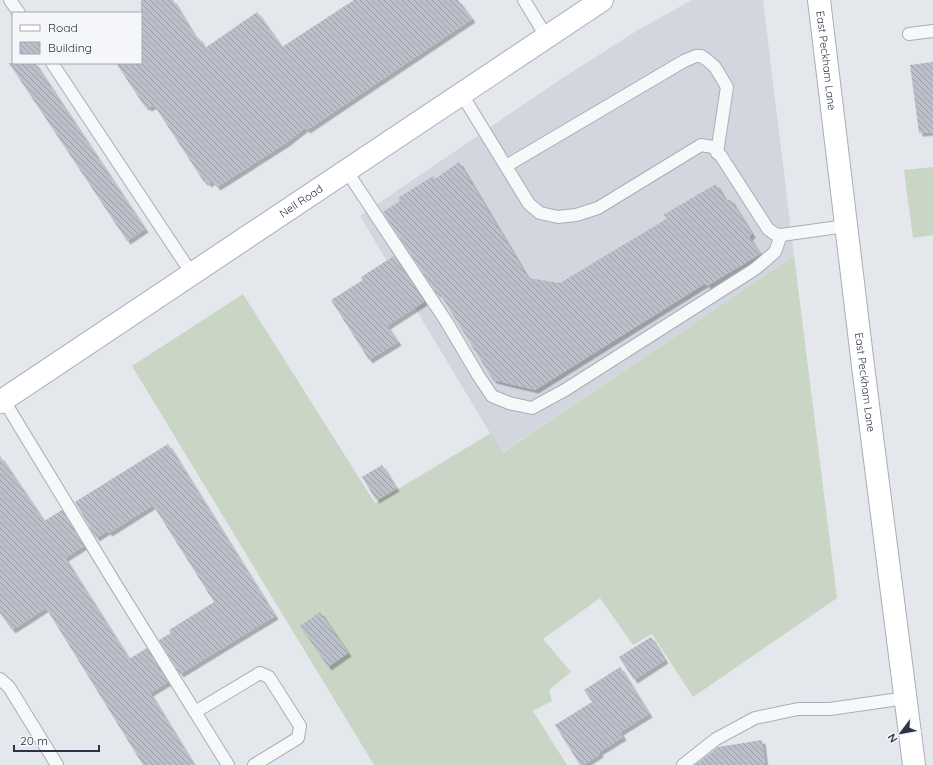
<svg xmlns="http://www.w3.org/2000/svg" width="933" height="765" font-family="Quicksand,sans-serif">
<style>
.built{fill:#d2d6de}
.grass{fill:#c9d6c5}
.building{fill:url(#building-back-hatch);filter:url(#shadow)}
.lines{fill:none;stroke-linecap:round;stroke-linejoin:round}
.lane-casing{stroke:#a9aeb7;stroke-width:14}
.secondary-casing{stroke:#a9aeb7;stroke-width:24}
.lane{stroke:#f7f8fa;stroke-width:12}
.secondary{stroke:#fff;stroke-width:22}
.labels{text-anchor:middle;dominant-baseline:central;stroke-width:3;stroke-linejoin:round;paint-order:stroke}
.street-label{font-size:11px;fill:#2b3445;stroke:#f4f6f9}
</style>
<defs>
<pattern id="building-back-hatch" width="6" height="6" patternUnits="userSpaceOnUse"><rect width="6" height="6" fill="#bbc0ca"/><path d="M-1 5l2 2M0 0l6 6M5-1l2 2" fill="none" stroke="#989da6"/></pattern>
<filter id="shadow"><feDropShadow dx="3.5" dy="3.5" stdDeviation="0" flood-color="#0004"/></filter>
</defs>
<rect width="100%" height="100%" fill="#e4e7ec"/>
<path class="built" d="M 692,0 L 763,0 L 794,256 L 502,453 L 360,216 L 561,79 L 638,30 Z"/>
<g class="grass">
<path d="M 933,167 L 933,235 L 913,238 L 904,170 Z"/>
<path d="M 794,256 L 837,598 L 693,697 L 652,634 L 633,645 L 600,598 L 543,639 L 571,672 L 549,690 L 552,701 L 533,711 L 567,765 L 374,765 L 132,366 L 243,294 L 375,503 L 491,433 L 503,453 Z"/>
</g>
<g class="building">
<path d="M 141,0 L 173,0 L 196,38 L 198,37 L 205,48 L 257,12 L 282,47 L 354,0 L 458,0 L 472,19 L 307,130 L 305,128 L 286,143 L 217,187 L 212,181 L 208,184 L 206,181 L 204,182 L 154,105 L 148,108 L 147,106 L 145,107 L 116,63 L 141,63 Z"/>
<path d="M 933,62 L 933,132 L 919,133 L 910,65 Z"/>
<path d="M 9,63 L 35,63 L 145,229 L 127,241 Z"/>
<path d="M 459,162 L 528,278 L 560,283 L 668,218 L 663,215 L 716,184 L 726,201 L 730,199 L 752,234 L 749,237 L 760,254 L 707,286 L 706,283 L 535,390 L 493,380 L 439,292 L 437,294 L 383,212 L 400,201 L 398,198 L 433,176 L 435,179 Z"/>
<path d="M 394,256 L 424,302 L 387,326 L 398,342 L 369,360 L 331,300 L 363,280 L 361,277 Z"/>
<path d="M 168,444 L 275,616 L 180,674 L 159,640 L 171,633 L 169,630 L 214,602 L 153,505 L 109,533 L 107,531 L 96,538 L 75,502 Z"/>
<path d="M 0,456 L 44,521 L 62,510 L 84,546 L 65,558 L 129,659 L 147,648 L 168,682 L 150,693 L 194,765 L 143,765 L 46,608 L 12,630 L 0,613 Z"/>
<path d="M 382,465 L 396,488 L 376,500 L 362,477 Z"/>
<path d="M 320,612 L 348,653 L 328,667 L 300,626 Z"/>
<path d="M 651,637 L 665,660 L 634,680 L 619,657 Z"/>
<path d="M 620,667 L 649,714 L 620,732 L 623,737 L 599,752 L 600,754 L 583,765 L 580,765 L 555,725 L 592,702 L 584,690 Z"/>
<path d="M 762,740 L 765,765 L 695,765 L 718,747 Z"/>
</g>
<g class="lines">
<g class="lane-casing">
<g id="lane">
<path d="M 10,0 L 19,13"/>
<path d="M 524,0 L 546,36"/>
<path d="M 909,34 L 933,31"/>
<path d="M 52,63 L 192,274"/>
<path d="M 461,93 L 529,204 L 540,213 L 558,217 L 576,215 L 598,208 L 701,145 L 713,147 L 721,156 L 768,229 L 775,234 L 781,235 L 846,226"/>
<path d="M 506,166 L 684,61 L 696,56 L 701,56 L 707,60 L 715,67 L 727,87 L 717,153"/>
<path d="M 346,170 L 446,321 L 478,375 L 492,396 L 509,403 L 532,408 L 565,390 L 755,269 L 775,252 L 781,235"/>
<path d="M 3,399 L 113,580 L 228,765"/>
<path d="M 0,679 L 9,687 L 57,765"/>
<path d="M 195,712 L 260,673 L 269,677 L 300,726 L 298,738 L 254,765"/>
<path d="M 683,765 L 716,739 L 755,718 L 798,709 L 830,709 L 906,698"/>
</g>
</g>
<g class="secondary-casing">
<g id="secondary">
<path id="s1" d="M 819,0 L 863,366 L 914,765"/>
<path id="s2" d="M 0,402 L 602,0"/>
</g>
</g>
<use href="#lane" class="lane"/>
<use href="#secondary" class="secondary"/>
</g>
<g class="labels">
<g class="street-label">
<text stroke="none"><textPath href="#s1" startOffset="61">East Peckham Lane</textPath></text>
<text stroke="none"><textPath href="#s2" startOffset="362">Neil Road</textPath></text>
<text stroke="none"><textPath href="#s1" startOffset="385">East Peckham Lane</textPath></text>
</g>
</g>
<rect x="12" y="12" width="130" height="52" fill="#f4f6f9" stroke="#a4a8b1"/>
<rect x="20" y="25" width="20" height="6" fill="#ffffff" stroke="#a4a8b1"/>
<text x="48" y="32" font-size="12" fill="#2b3445">Road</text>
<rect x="20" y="42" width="20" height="12" fill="url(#building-back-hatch)" stroke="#a4a8b1"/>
<text x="48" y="52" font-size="12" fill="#2b3445">Building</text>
<g transform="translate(901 733) rotate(238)" stroke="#f4f6f9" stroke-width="3" paint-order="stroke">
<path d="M0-3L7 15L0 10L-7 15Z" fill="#2b3445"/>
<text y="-6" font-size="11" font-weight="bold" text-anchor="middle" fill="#2b3445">N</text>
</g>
<path d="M14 745v6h85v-6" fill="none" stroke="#2b3445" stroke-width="2"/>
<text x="20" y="745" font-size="12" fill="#2b3445" stroke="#f4f6f9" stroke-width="3" paint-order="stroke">20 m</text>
</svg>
